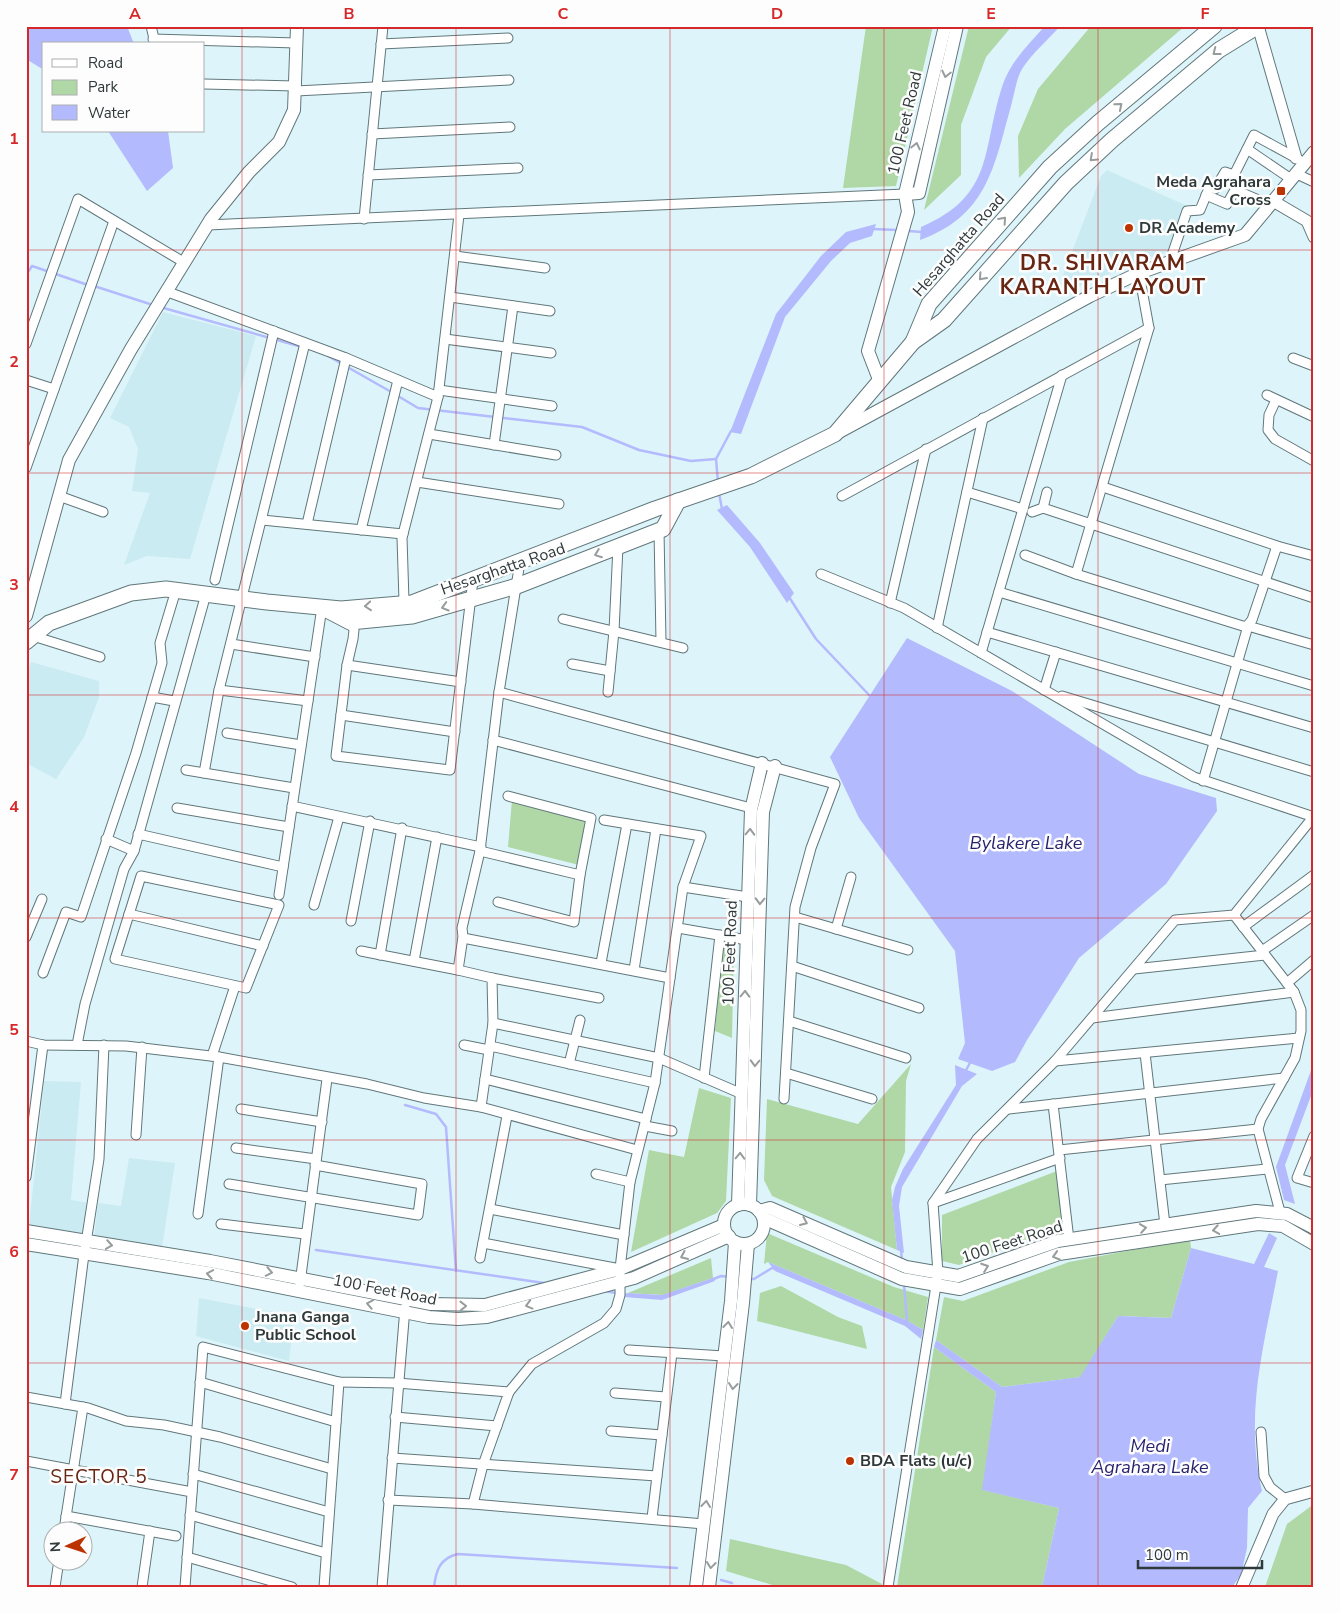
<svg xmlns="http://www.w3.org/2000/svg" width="1340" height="1613" font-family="'Nunito Sans',sans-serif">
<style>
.built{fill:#caebf1}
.green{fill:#afd8a6}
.water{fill:#b3bafd}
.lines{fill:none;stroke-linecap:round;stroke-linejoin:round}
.stream{stroke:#b3bafd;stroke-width:2.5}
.minor-casing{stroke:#61777b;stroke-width:11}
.tertiary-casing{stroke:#61777b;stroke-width:13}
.secondary-casing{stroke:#61777b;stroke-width:14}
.primary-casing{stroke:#61777b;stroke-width:17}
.minor{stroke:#fff;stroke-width:9}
.tertiary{stroke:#fff;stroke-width:11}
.secondary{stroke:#fff;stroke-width:12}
.primary{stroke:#fff;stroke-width:15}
.oneway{stroke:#979c9c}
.grid{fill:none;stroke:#d62828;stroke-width:1;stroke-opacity:0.55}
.poi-dot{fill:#bc3300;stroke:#fdfdfd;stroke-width:2}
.labels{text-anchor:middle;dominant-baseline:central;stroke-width:5;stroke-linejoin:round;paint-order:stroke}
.street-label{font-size:16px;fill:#2f393a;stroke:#fdfdfd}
.poi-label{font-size:16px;font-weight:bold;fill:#2f393a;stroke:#fdfdfd;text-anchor:start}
.water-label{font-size:18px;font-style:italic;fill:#27226d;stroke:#fdfdfd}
.quarter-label{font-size:19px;letter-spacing:1px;fill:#672512;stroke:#fdfdfd}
.district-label{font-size:21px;font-weight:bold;letter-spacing:1px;fill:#672512;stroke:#fdfdfd}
.neatline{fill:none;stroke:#d62828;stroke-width:2}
.grid-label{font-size:16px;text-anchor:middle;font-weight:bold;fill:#d62828}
</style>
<rect width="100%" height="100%" fill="#ddf5fa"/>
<g class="built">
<path d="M 1107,170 L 1185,205 L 1168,251 L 1074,288 L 1062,278 L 1101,176 Z"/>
<path d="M 163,312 L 256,336 L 190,559 L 147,556 L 124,565 L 150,493 L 132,491 L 138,449 L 129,427 L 110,418 Z"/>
<path d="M 31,662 L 99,681 L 99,697 L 84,737 L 56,779 L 26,763 L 26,673 Z"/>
<path d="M 44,1081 L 81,1082 L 71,1200 L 89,1203 L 83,1233 L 29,1226 Z"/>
<path d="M 129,1158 L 175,1163 L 162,1247 L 94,1237 L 98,1203 L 121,1206 Z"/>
<path d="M 199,1298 L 294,1316 L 289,1361 L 196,1336 Z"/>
</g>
<g class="green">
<path d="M 866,26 L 933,26 L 896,186 L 843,188 Z"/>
<path d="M 969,26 L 1012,26 L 986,57 L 961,125 L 961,175 L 924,210 Z"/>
<path d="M 1091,26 L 1185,26 L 1065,129 L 1019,178 L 1018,136 L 1038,89 Z"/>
<path d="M 512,800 L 585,820 L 579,865 L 508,847 Z"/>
<path d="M 723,942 L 734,944 L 732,1038 L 715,1031 Z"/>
<path d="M 911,1064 L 906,1081 L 905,1152 L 891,1187 L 897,1250 L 772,1196 L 764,1180 L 767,1099 L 858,1124 Z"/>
<path d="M 699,1088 L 731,1098 L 726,1201 L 717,1213 L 631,1252 L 649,1150 L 684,1157 Z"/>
<path d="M 1057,1171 L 1062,1226 L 959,1265 L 942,1261 L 942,1215 Z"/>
<path d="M 767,1233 L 894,1287 L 928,1297 L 923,1330 L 908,1321 L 768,1262 L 764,1264 Z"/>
<path d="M 1190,1239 L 1191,1248 L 1171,1318 L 1118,1316 L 1081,1377 L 1002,1387 L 936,1340 L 944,1297 L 963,1301 L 1069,1262 Z"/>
<path d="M 711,1258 L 713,1278 L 663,1295 L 628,1293 Z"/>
<path d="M 781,1286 L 838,1317 L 862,1326 L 867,1349 L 757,1321 L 760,1293 Z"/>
<path d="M 934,1347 L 996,1392 L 983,1490 L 1059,1508 L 1042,1587 L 897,1587 Z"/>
<path d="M 1314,1504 L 1314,1587 L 1265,1587 L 1287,1524 Z"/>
<path d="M 730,1539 L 846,1565 L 882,1584 L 881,1587 L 779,1587 L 726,1571 Z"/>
</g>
<g class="water">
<path d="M 26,26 L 127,26 L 134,44 L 44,44 L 44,70 L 26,59 Z"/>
<path d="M 1045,26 L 1060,26 C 1049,39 1027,58 1020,73 C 1016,82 1014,95 1011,106 C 994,167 987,216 920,240 L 921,227 C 996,195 981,149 1003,84 C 1011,61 1029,44 1045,26 Z"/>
<path d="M 108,131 L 168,131 L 173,168 L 147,191 Z"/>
<path d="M 876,224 L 872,236 L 850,243 L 831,261 L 785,317 L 741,434 L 730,432 L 776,314 L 821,256 L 846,232 Z"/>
<path d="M 727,505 L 760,543 L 794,593 L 787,603 L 750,547 L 717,510 Z"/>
<path d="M 907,638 L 1012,691 L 1139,774 L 1216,798 L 1217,811 L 1166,884 L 1079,958 L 1027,1040 L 1015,1062 L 992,1071 L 958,1059 L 965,1043 L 955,951 L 859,818 L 830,757 Z"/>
<path d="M 1314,1062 L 1314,1088 L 1285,1165 L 1295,1204 L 1284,1200 L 1276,1167 Z"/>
<path d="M 955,1065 L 977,1074 L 962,1086 L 902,1187 L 899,1206 L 904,1253 L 897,1250 L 892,1200 L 895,1187 L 903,1169 L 956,1085 Z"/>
<path d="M 1269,1233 L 1277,1238 L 1264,1267 L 1278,1271 C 1264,1346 1244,1414 1262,1491 L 1248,1508 L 1247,1548 L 1241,1575 L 1232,1587 L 1042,1587 L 1059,1508 L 982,1490 L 996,1392 L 934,1347 L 936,1340 L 1002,1387 L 1080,1377 L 1118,1316 L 1171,1318 L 1191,1248 L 1254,1264 Z"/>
<path d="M 768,1262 L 908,1321 L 923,1330 L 921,1339 L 905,1326 L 775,1271 Z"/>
<path d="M 713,1278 L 715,1281 L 662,1300 L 624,1297 L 628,1293 L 662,1295 Z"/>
</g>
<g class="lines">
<g class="stream">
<path d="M 873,229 L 897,230"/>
<path d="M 908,231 L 922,232"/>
<path d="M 26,275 L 32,266 L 88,285"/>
<path d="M 94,286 L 153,305"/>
<path d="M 160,307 L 302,347"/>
<path d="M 328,356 L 393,393"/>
<path d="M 398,396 L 418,408 L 582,427 L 639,450 L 691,461 L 716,459"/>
<path d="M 718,482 L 716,459 L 731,431"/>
<path d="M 719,493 L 722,509"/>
<path d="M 789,597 L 816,639 L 870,696"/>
<path d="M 965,1072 L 971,1061"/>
<path d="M 405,1105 L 436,1114 L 446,1127 L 456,1271"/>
<path d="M 901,1249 L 902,1261"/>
<path d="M 316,1250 L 544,1283"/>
<path d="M 750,1279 L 754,1279 L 772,1268 L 776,1269"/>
<path d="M 711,1280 L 721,1276 L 730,1277"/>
<path d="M 904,1284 L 907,1322"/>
<path d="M 604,1291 L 629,1295"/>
<path d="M 721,1580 L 732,1583"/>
<path d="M 434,1587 C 436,1570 440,1558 458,1554 L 677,1568"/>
</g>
<g class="minor-casing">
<g id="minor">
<path d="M 151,26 L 155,43"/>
<path d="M 153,39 L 296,43"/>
<path d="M 381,44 L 508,38"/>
<path d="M 204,84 L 296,86"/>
<path d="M 296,91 L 509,80"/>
<path d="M 372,134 L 510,127"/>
<path d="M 1247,149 L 1291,179"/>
<path d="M 1297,172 L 1299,175 L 1314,182"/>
<path d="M 368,175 L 518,168"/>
<path d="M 1206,195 L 1227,204 L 1235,190 L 1270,205"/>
<path d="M 364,219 L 383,26"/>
<path d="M 208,225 L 905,194"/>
<path d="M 455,256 L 545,268"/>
<path d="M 1169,264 L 1187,211 L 1200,210 L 1210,186 L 1215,189 L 1225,172 L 1234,175 L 1254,135 L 1298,159"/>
<path d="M 168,292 L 346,358 L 438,397"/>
<path d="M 450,297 L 550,311"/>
<path d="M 445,339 L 551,353"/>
<path d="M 26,344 L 78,199 L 185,263"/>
<path d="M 1293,358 L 1314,366"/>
<path d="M 26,380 L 54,389"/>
<path d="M 439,390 L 552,406"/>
<path d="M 1267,395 L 1314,417"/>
<path d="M 1276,400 L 1269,415 L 1268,430 L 1275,439 L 1314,461"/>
<path d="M 429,434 L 556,455"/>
<path d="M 494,445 L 513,306"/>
<path d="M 26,468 L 114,221"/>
<path d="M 417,482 L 559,504"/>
<path d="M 1103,487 L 1277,546 L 1314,556"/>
<path d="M 967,492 L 1023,509"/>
<path d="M 59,496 L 103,512"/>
<path d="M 842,496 L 1149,328"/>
<path d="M 1043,508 L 1047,492"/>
<path d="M 1032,512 L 1043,508 L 1314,598"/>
<path d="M 262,520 L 403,534"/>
<path d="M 307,524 L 346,358"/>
<path d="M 361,530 L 398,380"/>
<path d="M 659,530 L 661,642"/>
<path d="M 1025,555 L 1076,574 L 1246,627 L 1252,620 L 1277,546"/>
<path d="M 821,574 L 904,608 L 1194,777 L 1314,817"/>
<path d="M 1076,574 L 1149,328 L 1139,273"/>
<path d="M 215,580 L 274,331"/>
<path d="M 999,592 L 1314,686"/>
<path d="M 404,601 L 402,538 L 438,397 L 459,215"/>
<path d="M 890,603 L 926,449"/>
<path d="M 563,619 L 683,648"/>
<path d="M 349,620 L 354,630 L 353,639 L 347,665 L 336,756 L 450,770 L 473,580"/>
<path d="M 937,628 L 983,418"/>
<path d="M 987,632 L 1314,728"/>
<path d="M 33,636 L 100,657"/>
<path d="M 231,644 L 315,657"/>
<path d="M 981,653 L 1062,375"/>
<path d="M 572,664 L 610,671"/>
<path d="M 347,665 L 461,682"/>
<path d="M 219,690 L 308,701"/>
<path d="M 1044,690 L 1056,652"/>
<path d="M 499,692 L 835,784 L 811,848 L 795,907 L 784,1099"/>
<path d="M 608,692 L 614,631 L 618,546"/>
<path d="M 1062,696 L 1314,772"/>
<path d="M 152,697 L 174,701"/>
<path d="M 341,715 L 455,732"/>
<path d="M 227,733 L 301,745"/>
<path d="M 493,740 L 751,808"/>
<path d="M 186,770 L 294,788"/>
<path d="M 204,773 L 219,690 L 305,343"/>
<path d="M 1203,781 L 1248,626 L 1314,645"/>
<path d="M 508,796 L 591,818 L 580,875"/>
<path d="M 292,806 L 481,847"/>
<path d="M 177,808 L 289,827"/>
<path d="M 138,834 L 283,867"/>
<path d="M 106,839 L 134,851"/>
<path d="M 480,851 L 580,875 L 574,922 L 498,902"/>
<path d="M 141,876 L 279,905 L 246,988 L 115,959 Z"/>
<path d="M 683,887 L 748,897"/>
<path d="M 279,895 L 322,607"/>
<path d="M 314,905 L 339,817"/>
<path d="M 129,914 L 263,946"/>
<path d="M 1234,915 L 1294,992 L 1301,1010 L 1301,1031 L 1295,1058 L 1261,1119 L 1258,1129 L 1280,1212"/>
<path d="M 795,917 L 908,950"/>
<path d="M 351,921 L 370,821"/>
<path d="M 1243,927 L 1314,875"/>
<path d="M 678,928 L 747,940"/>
<path d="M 836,929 L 851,877"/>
<path d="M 26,937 L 42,899"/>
<path d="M 463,938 L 670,978"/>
<path d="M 361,951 L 458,970"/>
<path d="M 1262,951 L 1314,915"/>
<path d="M 380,955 L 402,828"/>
<path d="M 414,961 L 437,837"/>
<path d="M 601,963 L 627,824"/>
<path d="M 792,966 L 919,1008"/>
<path d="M 1134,969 L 1265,955"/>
<path d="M 634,970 L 656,829"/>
<path d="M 43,973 L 66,912 L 81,917 L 136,753 L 158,677 L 162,663 L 160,643 L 176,590"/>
<path d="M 492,978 L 599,998"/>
<path d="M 1287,983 L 1314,960"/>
<path d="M 1092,1018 L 1294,992"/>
<path d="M 789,1021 L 906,1058"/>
<path d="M 493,1023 L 659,1058 L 742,1094"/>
<path d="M 26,1041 L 43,1045 L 126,1046 L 219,1057 L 367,1084 L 424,1098 L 481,1107 L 637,1150"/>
<path d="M 77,1045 L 85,1004 L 124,869 L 134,851 L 206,594"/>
<path d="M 464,1045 L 489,1050"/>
<path d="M 490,1046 L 655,1083"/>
<path d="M 1145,1053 L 1165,1225"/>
<path d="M 212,1056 L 235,986"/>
<path d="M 1055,1061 L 1299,1038"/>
<path d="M 569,1064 L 580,1020"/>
<path d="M 786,1073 L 872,1099"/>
<path d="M 704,1078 L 720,935"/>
<path d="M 485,1079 L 646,1119"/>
<path d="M 1053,1104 L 1069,1240"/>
<path d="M 481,1107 L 493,1023 L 492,978 L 458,970 L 463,937 L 462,928 L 480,851 L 499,692 L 520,562"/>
<path d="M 241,1109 L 322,1122"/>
<path d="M 1009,1109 L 1284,1078"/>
<path d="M 645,1126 L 672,1131"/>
<path d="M 136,1135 L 142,1047"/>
<path d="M 1314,1136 L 1297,1178 L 1314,1183"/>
<path d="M 236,1148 L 316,1159"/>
<path d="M 1059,1150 L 1258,1129"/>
<path d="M 596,1174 L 630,1182"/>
<path d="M 26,1177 L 43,1045"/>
<path d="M 1160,1180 L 1267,1169"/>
<path d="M 229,1184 L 418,1215 L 422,1184 L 315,1165"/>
<path d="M 933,1203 L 1060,1158"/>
<path d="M 490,1209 L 624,1235"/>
<path d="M 198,1214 L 219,1057"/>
<path d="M 221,1224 L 305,1234"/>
<path d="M 483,1243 L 615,1268"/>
<path d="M 480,1258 L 507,1116"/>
<path d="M 300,1283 L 327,1079"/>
<path d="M 629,1350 L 724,1356"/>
<path d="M 200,1382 L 336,1422"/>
<path d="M 509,1392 L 532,1364 L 604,1323 L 616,1309 L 620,1295 L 620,1269 L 630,1182 L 655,1083 L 683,887 L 701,836 L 604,820"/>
<path d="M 615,1393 L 666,1397"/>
<path d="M 26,1397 L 88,1408 L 126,1421 L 164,1425 L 220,1437 L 332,1469"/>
<path d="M 65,1404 L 83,1262 L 99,1159 L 104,1045"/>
<path d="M 395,1417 L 497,1426"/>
<path d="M 611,1431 L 662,1435"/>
<path d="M 1261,1432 L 1264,1476 L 1270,1487 L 1285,1499"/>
<path d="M 392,1458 L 657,1476 L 652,1518"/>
<path d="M 26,1461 L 192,1492"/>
<path d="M 193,1474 L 329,1512"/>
<path d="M 657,1476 L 672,1353"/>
<path d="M 388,1500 L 473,1504 L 704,1524"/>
<path d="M 190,1515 L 326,1553"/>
<path d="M 66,1516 L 176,1536"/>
<path d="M 64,1530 L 83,1407"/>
<path d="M 187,1557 L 292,1587"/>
<path d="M 55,1587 L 59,1560"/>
<path d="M 142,1587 L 150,1531"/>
<path d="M 185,1587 L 203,1347 L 339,1382 L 397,1383 L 509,1392 L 483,1465 L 473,1504"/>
<path d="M 324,1587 L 339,1382"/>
<path d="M 382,1587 L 405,1308"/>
<path d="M 888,1587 L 938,1273 L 933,1203 L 977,1139 L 1055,1061 L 1175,920 L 1234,915 L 1314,816"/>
</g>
</g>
<g class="tertiary-casing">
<g id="tertiary">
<path d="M 1258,26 L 1296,158"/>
<path d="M 1273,201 L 1307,221 L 1314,237"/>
<path d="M 1242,1587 L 1273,1514 L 1285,1499 L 1314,1491"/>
</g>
</g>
<g class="secondary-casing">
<g id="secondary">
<path d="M 905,194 L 919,193 L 957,26"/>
<path d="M 880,382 L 868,351 L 908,212 L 905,194 L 945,26"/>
<path d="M 839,432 L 1090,296 L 1139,273 L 1245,235 L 1314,152"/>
<path d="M 26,616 L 69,460 L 131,349 L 211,219 L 249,172 L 279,142 L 294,110 L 297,26"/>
<circle cx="744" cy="1224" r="20"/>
<path d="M 738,1205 L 751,810 L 762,763"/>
<path d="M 750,1205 L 763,812 L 775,766"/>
<path d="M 759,1211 L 770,1208 L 906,1267 L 958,1276 L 1058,1241 L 1256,1211 L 1287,1214 L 1314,1228"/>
<path d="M 764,1222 L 768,1220 L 902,1279 L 960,1289 L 1059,1254 L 1258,1224 L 1283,1226 L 1314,1244"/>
<path d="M 26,1231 L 210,1261 L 431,1304 L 485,1305 L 620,1269 L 724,1225"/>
<path d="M 26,1244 L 208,1273 L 429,1317 L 458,1319 L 487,1317 L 634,1278 L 729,1236"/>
<path d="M 696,1587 L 731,1301 L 735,1242"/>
<path d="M 709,1587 L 743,1303 L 748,1244"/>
</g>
</g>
<g class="primary-casing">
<g id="primary">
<path d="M 913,342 L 929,304 L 1050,167 L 1098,123 L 1214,26"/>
<path d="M 327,610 L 350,622 L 412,616 L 517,586 L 663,529 L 678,501"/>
<path d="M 26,642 L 49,623 L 131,593 L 166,589 L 267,602 L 341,609 L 412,603 L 655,509 L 751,476 L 835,434 L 913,342 L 944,320 L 1066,183 L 1112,140 L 1219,50 L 1258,26"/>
</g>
</g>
<use href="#minor" class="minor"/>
<use href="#tertiary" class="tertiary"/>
<use href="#secondary" class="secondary"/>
<use href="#primary" class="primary"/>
</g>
<defs><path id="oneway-chevron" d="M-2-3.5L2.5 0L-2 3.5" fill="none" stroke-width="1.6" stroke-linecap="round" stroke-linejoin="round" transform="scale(1.25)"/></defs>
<g class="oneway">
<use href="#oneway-chevron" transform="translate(1216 52) rotate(142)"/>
<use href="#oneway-chevron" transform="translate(946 74) rotate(103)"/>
<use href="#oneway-chevron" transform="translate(1119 106) rotate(-40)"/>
<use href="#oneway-chevron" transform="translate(916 146) rotate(-77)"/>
<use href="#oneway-chevron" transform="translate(1093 158) rotate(137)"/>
<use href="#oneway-chevron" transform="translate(1003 220) rotate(-48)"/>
<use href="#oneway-chevron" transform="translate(982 277) rotate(132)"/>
<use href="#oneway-chevron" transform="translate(598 554) rotate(159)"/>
<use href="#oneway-chevron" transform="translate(368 606) rotate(175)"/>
<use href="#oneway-chevron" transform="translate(445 607) rotate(164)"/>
<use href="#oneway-chevron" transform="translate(750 832) rotate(-88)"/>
<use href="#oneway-chevron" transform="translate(760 901) rotate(92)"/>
<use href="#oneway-chevron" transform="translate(745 994) rotate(-88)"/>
<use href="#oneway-chevron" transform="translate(755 1063) rotate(92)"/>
<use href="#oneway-chevron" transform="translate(740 1156) rotate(-88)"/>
<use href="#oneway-chevron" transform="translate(804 1222) rotate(24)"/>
<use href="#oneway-chevron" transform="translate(1143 1228) rotate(-9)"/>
<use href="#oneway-chevron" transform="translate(1216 1230) rotate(171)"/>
<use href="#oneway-chevron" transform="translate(109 1245) rotate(9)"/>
<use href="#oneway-chevron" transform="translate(684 1256) rotate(156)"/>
<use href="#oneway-chevron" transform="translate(1056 1256) rotate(163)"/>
<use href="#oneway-chevron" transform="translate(985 1267) rotate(-20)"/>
<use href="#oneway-chevron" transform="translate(269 1272) rotate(11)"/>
<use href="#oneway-chevron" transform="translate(210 1274) rotate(-170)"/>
<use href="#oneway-chevron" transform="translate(370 1304) rotate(-169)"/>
<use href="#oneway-chevron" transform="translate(529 1305) rotate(165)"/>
<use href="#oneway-chevron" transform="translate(463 1306) rotate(-1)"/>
<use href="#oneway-chevron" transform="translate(728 1325) rotate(-83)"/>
<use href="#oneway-chevron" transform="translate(733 1386) rotate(97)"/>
<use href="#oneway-chevron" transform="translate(706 1504) rotate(-83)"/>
<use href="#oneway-chevron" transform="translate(711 1565) rotate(97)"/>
</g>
<path class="grid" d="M 242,26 L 242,1587M 456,26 L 456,1587M 670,26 L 670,1587M 884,26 L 884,1587M 1098,26 L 1098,1587M 26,250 L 1314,250M 26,473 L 1314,473M 26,695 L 1314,695M 26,918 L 1314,918M 26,1140 L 1314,1140M 26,1363 L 1314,1363"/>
<g class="poi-dot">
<rect x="1276" y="186" width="10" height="10" rx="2.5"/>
<circle cx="1129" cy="228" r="5"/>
<circle cx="245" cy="1326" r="5"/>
<circle cx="850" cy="1461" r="5"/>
</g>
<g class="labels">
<g class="street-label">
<text transform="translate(905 123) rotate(-77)">100 Feet Road</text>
<text transform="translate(959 245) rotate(-49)">Hesarghatta Road</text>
<text transform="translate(503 569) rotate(-19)">Hesarghatta Road</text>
<text transform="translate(730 953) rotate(-88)">100 Feet Road</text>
<text transform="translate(1012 1242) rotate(-18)">100 Feet Road</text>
<text transform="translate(385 1290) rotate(11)">100 Feet Road</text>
</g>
<g class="poi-label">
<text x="1271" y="182" text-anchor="end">Meda Agrahara<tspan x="1271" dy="18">Cross</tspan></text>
<text x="1139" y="228">DR Academy</text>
<text x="255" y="1317">Jnana Ganga<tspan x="255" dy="18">Public School</tspan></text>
<text x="860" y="1461">BDA Flats (u/c)</text>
</g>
<g class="water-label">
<text x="1026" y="843">Bylakere Lake</text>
<text x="1150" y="1446">Medi<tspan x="1150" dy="21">Agrahara Lake</tspan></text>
</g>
<g class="quarter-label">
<text x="99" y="1477">SECTOR 5</text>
</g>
<g class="district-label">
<text x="1103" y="263">DR. SHIVARAM<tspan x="1103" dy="24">KARANTH LAYOUT</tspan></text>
</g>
</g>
<rect width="1340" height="1613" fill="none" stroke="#fdfdfd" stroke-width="55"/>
<rect x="42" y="42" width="162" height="90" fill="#fdfdfd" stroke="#abafaf"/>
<rect x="52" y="59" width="25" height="8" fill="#ffffff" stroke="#abafaf"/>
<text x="88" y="68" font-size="15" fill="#2f393a">Road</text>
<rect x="52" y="80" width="25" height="15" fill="#afd8a6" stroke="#abafaf"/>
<text x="88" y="92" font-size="15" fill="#2f393a">Park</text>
<rect x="52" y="105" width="25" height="15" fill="#b3bafd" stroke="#abafaf"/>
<text x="88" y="118" font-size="15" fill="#2f393a">Water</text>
<g transform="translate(68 1546) rotate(267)"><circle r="24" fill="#fdfdfd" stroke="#abafaf"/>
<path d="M0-4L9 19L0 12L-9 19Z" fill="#bc3300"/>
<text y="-8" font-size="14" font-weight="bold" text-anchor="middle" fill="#2f393a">N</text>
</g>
<path d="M1138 1560v8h124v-8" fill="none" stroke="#2f393a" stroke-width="2.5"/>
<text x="1145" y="1560" font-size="15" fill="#2f393a" stroke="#fdfdfd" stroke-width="4" paint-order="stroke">100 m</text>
<rect x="28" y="28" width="1284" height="1558" class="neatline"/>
<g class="grid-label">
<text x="135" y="19">A</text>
<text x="349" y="19">B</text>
<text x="563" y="19">C</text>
<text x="777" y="19">D</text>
<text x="991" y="19">E</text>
<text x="1205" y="19">F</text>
<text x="14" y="144">1</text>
<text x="14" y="367">2</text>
<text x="14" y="590">3</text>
<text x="14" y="812">4</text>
<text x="14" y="1035">5</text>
<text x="14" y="1257">6</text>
<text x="14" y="1480">7</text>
</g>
</svg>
